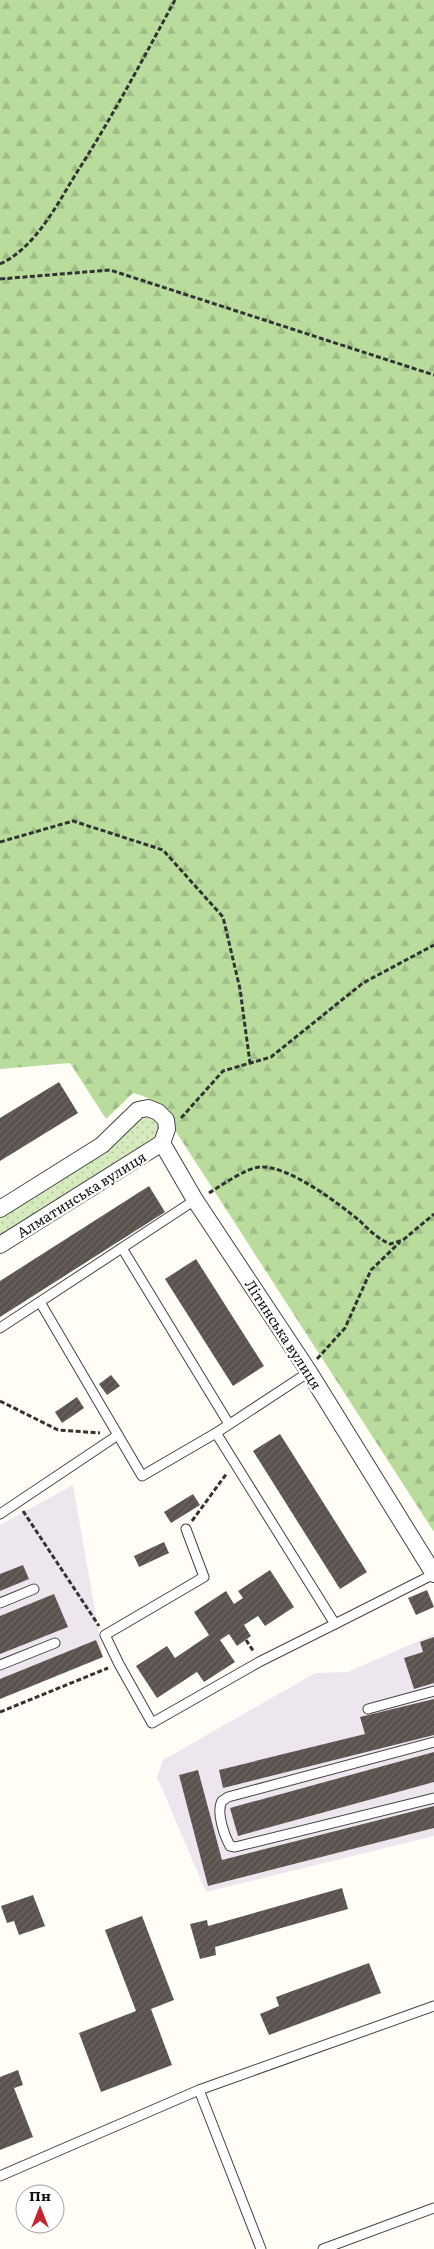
<svg xmlns="http://www.w3.org/2000/svg" width="434" height="2249" font-family="Literata,serif">
<style>
.industrial{fill:#eee6ef}
.grass{fill:url(#grass-dots)}
.forest{fill:url(#forest-firs)}
.building{fill:url(#building-hatch)}
.lines{fill:none;stroke-linecap:round;stroke-linejoin:round}
.lane-casing{stroke:#444;stroke-width:11}
.street-casing{stroke:#444;stroke-width:18}
.path{stroke:#333;stroke-width:3;stroke-dasharray:5 2.5;stroke-linecap:butt}
.lane{stroke:#fff;stroke-width:9}
.street{stroke:#fff;stroke-width:16}
.labels{text-anchor:middle;dominant-baseline:central;stroke-width:5;stroke-linejoin:round;paint-order:stroke}
.street-label{font-size:14px;fill:#111;stroke:#fff}
</style>
<defs>
<pattern id="grass-dots" width="8" height="8" patternUnits="userSpaceOnUse" patternTransform="scale(1.25)"><rect width="8" height="8" fill="#d5ebbd"/><path d="M2 2h.1M6 6h.1" fill="none" stroke="#b6c8a1" stroke-width="1.8" stroke-linecap="round"/></pattern>
<pattern id="forest-firs" width="22" height="20" patternUnits="userSpaceOnUse" patternTransform="scale(1.25)"><rect width="22" height="20" fill="#b9dc9c"/><path d="M5 1l3.5 6h-7zM16 11l3.5 6h-7z" fill="#9ebc85"/></pattern>
<pattern id="building-hatch" width="6" height="6" patternUnits="userSpaceOnUse" patternTransform="scale(1.25)"><rect width="6" height="6" fill="#5a524d"/><path d="M-1 1l2-2M0 6l6-6M5 7l2-2" fill="none" stroke="#6d6662"/></pattern>
</defs>
<rect width="100%" height="100%" fill="#fffdf5"/>
<g class="industrial">
<path d="M 73,1485 L 103,1657 L 0,1699 L 0,1525 Z"/>
<path d="M 434,1634 L 434,1836 L 206,1892 L 157,1777 L 163,1760 L 315,1673 L 348,1672 Z"/>
</g>
<path class="grass" d="M 142,1118 L 154,1118 L 160,1127 L 157,1135 L 115,1168 L 0,1239 L 0,1218 L 106,1151 Z"/>
<path class="forest" d="M 0,0 L 434,0 L 434,1532 L 173,1127 C 165,1107 153,1098 133,1093 L 106,1119 L 70,1063 L 0,1069 Z"/>
<g class="building">
<path d="M 59,1082 L 78,1113 L 0,1161 L 0,1118 Z"/>
<path d="M 149,1186 L 165,1212 L 0,1317 L 0,1281 Z"/>
<path d="M 196,1259 L 264,1366 L 233,1386 L 165,1279 Z"/>
<path d="M 111,1375 L 120,1386 L 107,1395 L 99,1384 Z"/>
<path d="M 77,1397 L 84,1408 L 62,1423 L 55,1412 Z"/>
<path d="M 280,1434 L 367,1572 L 340,1589 L 253,1451 Z"/>
<path d="M 193,1494 L 200,1505 L 171,1523 L 164,1512 Z"/>
<path d="M 164,1542 L 169,1553 L 139,1567 L 134,1556 Z"/>
<path d="M 23,1565 L 29,1579 L 0,1591 L 0,1574 Z"/>
<path d="M 270,1570 L 294,1607 L 265,1626 L 258,1616 L 244,1625 L 251,1636 L 237,1646 L 229,1634 L 220,1640 L 235,1662 L 204,1682 L 197,1672 L 157,1698 L 136,1666 L 167,1646 L 175,1658 L 209,1635 L 194,1612 L 226,1591 L 234,1604 L 243,1598 L 238,1591 Z"/>
<path d="M 427,1590 L 434,1607 L 416,1615 L 408,1598 Z"/>
<path d="M 54,1594 L 68,1627 L 0,1654 L 0,1616 Z"/>
<path d="M 434,1637 L 434,1683 L 414,1689 L 404,1658 L 423,1652 L 420,1642 Z"/>
<path d="M 96,1640 L 103,1657 L 0,1699 L 0,1679 Z"/>
<path d="M 434,1699 L 434,1735 L 223,1788 L 219,1770 L 365,1734 L 360,1717 Z"/>
<path d="M 434,1752 L 434,1782 L 238,1836 L 230,1808 Z"/>
<path d="M 198,1770 L 222,1860 L 434,1806 L 434,1828 L 208,1886 L 179,1775 Z"/>
<path d="M 342,1888 L 348,1909 L 215,1947 L 216,1955 L 200,1959 L 190,1924 L 207,1920 L 208,1926 Z"/>
<path d="M 33,1895 L 45,1926 L 19,1935 L 14,1921 L 7,1923 L 1,1906 Z"/>
<path d="M 142,1916 L 174,2000 L 151,2009 L 172,2065 L 101,2092 L 79,2033 L 136,2011 L 105,1930 Z"/>
<path d="M 369,1963 L 381,1993 L 269,2035 L 260,2014 L 279,2006 L 276,1997 Z"/>
<path d="M 18,2070 L 23,2085 L 14,2088 L 33,2137 L 0,2150 L 0,2077 Z"/>
</g>
<g class="lines">
<g class="lane-casing">
<g id="lane">
<path d="M 122,1248 L 229,1424"/>
<path d="M 40,1302 L 142,1476 L 216,1433 L 335,1624 L 434,1574"/>
<path d="M 0,1328 L 195,1200"/>
<path d="M 216,1433 L 309,1372"/>
<path d="M 0,1514 L 118,1435"/>
<path d="M 186,1529 L 204,1577 L 105,1635 L 119,1664 L 152,1723 L 259,1662 L 335,1624"/>
<path d="M 0,1603 L 34,1589"/>
<path d="M 0,1665 L 55,1643"/>
<path d="M 368,1709 L 434,1691"/>
<path d="M 434,1742 L 228,1797 L 222,1801 C 216,1812 224,1835 230,1846 L 235,1847 L 434,1798"/>
<path d="M 199,2090 L 261,2249"/>
<path d="M 0,2176 L 199,2090 L 434,2006"/>
<path d="M 323,2249 L 434,2208"/>
</g>
</g>
<g class="street-casing">
<g id="street">
<path d="M 162,1143 L 195,1200 L 309,1372 L 434,1574"/>
<path d="M 0,1209 L 102,1145 L 138,1110 L 148,1108 L 158,1112 L 166,1120 L 167,1129 L 162,1143"/>
<path d="M 0,1245 L 162,1143"/>
</g>
</g>
<g class="path">
<path d="M 0,264 C 37,247 58,202 79,169 C 114,114 144,57 175,0"/>
<path d="M 0,279 L 110,270 L 434,375"/>
<path d="M 0,842 L 73,821 L 163,850 L 223,917 L 240,989 L 250,1063"/>
<path d="M 181,1118 L 223,1071 L 271,1057 L 363,983 L 434,945"/>
<path d="M 209,1193 C 222,1185 246,1168 260,1167 C 288,1165 338,1203 360,1221 C 370,1231 377,1238 390,1244 L 403,1240 L 434,1214"/>
<path d="M 317,1359 L 345,1328 L 371,1270 L 400,1242"/>
<path d="M 0,1401 L 58,1430 L 100,1433"/>
<path d="M 23,1511 L 99,1626"/>
<path d="M 192,1521 L 227,1473"/>
<path d="M 246,1640 L 254,1652"/>
<path d="M 0,1712 L 108,1668"/>
</g>
<use href="#lane" class="lane"/>
<use href="#street" class="street"/>
</g>
<g class="labels">
<g class="street-label">
<text transform="translate(81 1194) rotate(-32)">Алматинська вулиця</text>
<text transform="translate(284 1334) rotate(57)">Літинська вулиця</text>
</g>
</g>
<g transform="translate(40 2209)"><circle r="24" fill="#ffffff" stroke="#a0a0a0"/>
<path d="M0-4L9 19L0 12L-9 19Z" fill="#c4262e"/>
<text y="-8" font-size="14" font-weight="bold" text-anchor="middle" fill="#111111">Пн</text>
</g>
</svg>
